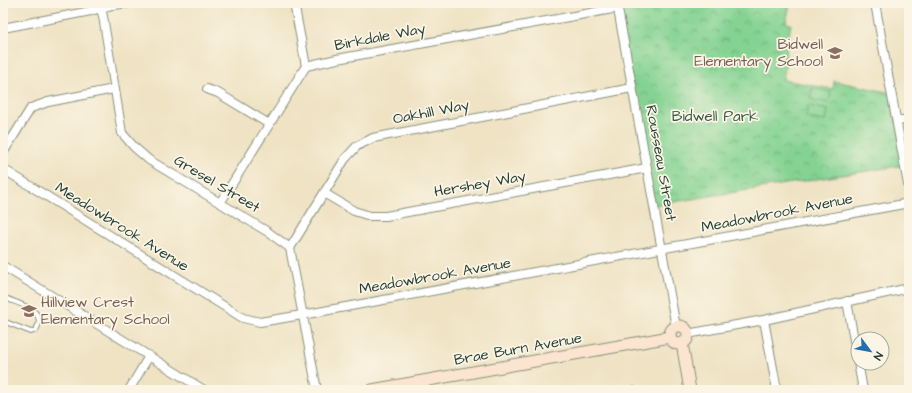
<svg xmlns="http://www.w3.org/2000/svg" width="912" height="393" font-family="'Architects Daughter',sans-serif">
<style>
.park{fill:url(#park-crowns);stroke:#528863}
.pitch{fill:#84d392;stroke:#528863}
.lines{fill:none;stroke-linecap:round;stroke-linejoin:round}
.lane-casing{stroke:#87907c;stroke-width:6}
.street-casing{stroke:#87907c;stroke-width:10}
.secondary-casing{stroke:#87907c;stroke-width:13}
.lane{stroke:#fff;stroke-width:4}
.street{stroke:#fff;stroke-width:8}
.secondary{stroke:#fce5d0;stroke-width:11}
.labels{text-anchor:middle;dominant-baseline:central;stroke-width:3.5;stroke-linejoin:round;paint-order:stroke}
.street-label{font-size:15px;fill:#1f3d34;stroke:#fcf5e5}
.education-label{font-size:15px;fill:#785e54;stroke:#fcf5e5;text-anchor:end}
.park-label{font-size:15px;fill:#335b47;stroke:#fcf5e5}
</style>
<defs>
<pattern id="park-crowns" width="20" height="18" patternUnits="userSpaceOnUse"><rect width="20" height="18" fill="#84d392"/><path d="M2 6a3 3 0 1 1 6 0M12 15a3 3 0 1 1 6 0" fill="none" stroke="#6bac78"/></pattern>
</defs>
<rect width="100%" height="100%" fill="#fcf5e5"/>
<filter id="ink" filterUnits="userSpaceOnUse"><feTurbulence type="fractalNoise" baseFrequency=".025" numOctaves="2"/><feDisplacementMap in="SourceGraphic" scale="8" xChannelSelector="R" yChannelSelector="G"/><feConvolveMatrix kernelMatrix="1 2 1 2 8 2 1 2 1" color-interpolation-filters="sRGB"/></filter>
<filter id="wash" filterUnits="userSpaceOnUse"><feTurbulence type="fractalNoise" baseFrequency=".012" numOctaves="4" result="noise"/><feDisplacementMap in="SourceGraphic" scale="16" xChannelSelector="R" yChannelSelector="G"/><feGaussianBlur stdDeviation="0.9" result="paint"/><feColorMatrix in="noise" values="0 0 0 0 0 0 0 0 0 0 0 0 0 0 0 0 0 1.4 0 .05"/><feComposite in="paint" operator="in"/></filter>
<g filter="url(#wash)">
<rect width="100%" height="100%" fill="#efe3c4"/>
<path class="park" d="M 617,3 L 790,3 L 786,23 L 791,24 L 784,62 L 786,63 L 783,80 L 833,89 L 834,81 L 892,93 L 905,165 L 654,205 Z"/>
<g class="pitch">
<path d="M 812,88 L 831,92 L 829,103 L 810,99 Z"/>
<path d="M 808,106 L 828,110 L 826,121 L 806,118 Z"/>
</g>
</g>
<g filter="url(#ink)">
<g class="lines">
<g class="lane-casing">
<g id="lane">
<path d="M 3,297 C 17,304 49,309 36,330 L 31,332 L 3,321"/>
<path d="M 634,389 L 634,390"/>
</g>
</g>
<g class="street-casing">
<g id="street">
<path d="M 99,3 L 103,16 L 122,133 L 134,147 L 149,160 L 268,232 L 290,248 L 317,390"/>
<path d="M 294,3 L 306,66"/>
<path d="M 875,3 L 909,190"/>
<path d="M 617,4 L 676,327"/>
<path d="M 3,28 L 91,11 L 112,5 L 132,3"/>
<path d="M 207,89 L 218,93 L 269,124"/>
<path d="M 897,121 L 909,119"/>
<path d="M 3,153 L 31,108 L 48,102 L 114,89"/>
<path d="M 3,169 L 243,318 L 260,322 L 302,315 L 909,203"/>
<path d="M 324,193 L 354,211 L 370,216 L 386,216 L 647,168"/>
<path d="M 220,203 L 306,66 L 337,59 L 618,8"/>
<path d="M 290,248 L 345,159 L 357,146 L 373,138 L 632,88"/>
<path d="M 3,266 L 204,390"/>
<path d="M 847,301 L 863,390"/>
<path d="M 764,320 L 777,390"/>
<path d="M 687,334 L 764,320 L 909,288"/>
<path d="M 129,390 L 149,356"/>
</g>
</g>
<g class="secondary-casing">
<g id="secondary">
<circle cx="679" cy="335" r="9"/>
<path d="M 682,343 L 690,390"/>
<path d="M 372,390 L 670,337"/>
</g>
</g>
<use href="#lane" class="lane"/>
<use href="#street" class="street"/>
<use href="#secondary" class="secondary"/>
</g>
</g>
<defs>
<g id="school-bare" transform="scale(1.2)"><path d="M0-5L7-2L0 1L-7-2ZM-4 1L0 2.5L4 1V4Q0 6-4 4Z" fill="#8d6e63" stroke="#fcf5e5" stroke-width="2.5" paint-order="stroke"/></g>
</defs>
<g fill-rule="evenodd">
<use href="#school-bare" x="835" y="53"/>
<use href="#school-bare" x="29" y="311"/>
</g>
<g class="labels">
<g class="street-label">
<text transform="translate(380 37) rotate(-11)">Birkdale Way</text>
<text transform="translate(431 112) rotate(-11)">Oakhill Way</text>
<text transform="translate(661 163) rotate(80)">Rousseau Street</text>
<text transform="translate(217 184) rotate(31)">Gresel Street</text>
<text transform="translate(480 184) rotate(-10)">Hershey Way</text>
<text transform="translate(777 213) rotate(-11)">Meadowbrook Avenue</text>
<text transform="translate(122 227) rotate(32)">Meadowbrook Avenue</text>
<text transform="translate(435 276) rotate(-10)">Meadowbrook Avenue</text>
<text transform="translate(518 349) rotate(-10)">Brae Burn Avenue</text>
</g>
<g class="education-label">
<text x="823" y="44">Bidwell<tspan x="823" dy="17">Elementary School</tspan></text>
<text x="41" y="302" text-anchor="start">Hillview Crest<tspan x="41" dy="17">Elementary School</tspan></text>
</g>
<g class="park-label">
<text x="715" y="116">Bidwell Park</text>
</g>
</g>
<rect width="912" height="393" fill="none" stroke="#fcf5e5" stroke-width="16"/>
<g transform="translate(870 351) rotate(122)"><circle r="19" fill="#fcf5e5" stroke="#a4ab9e"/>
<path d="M0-3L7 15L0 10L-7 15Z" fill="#1f6fb2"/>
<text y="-6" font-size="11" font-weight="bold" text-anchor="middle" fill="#1f3d34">N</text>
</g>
</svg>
